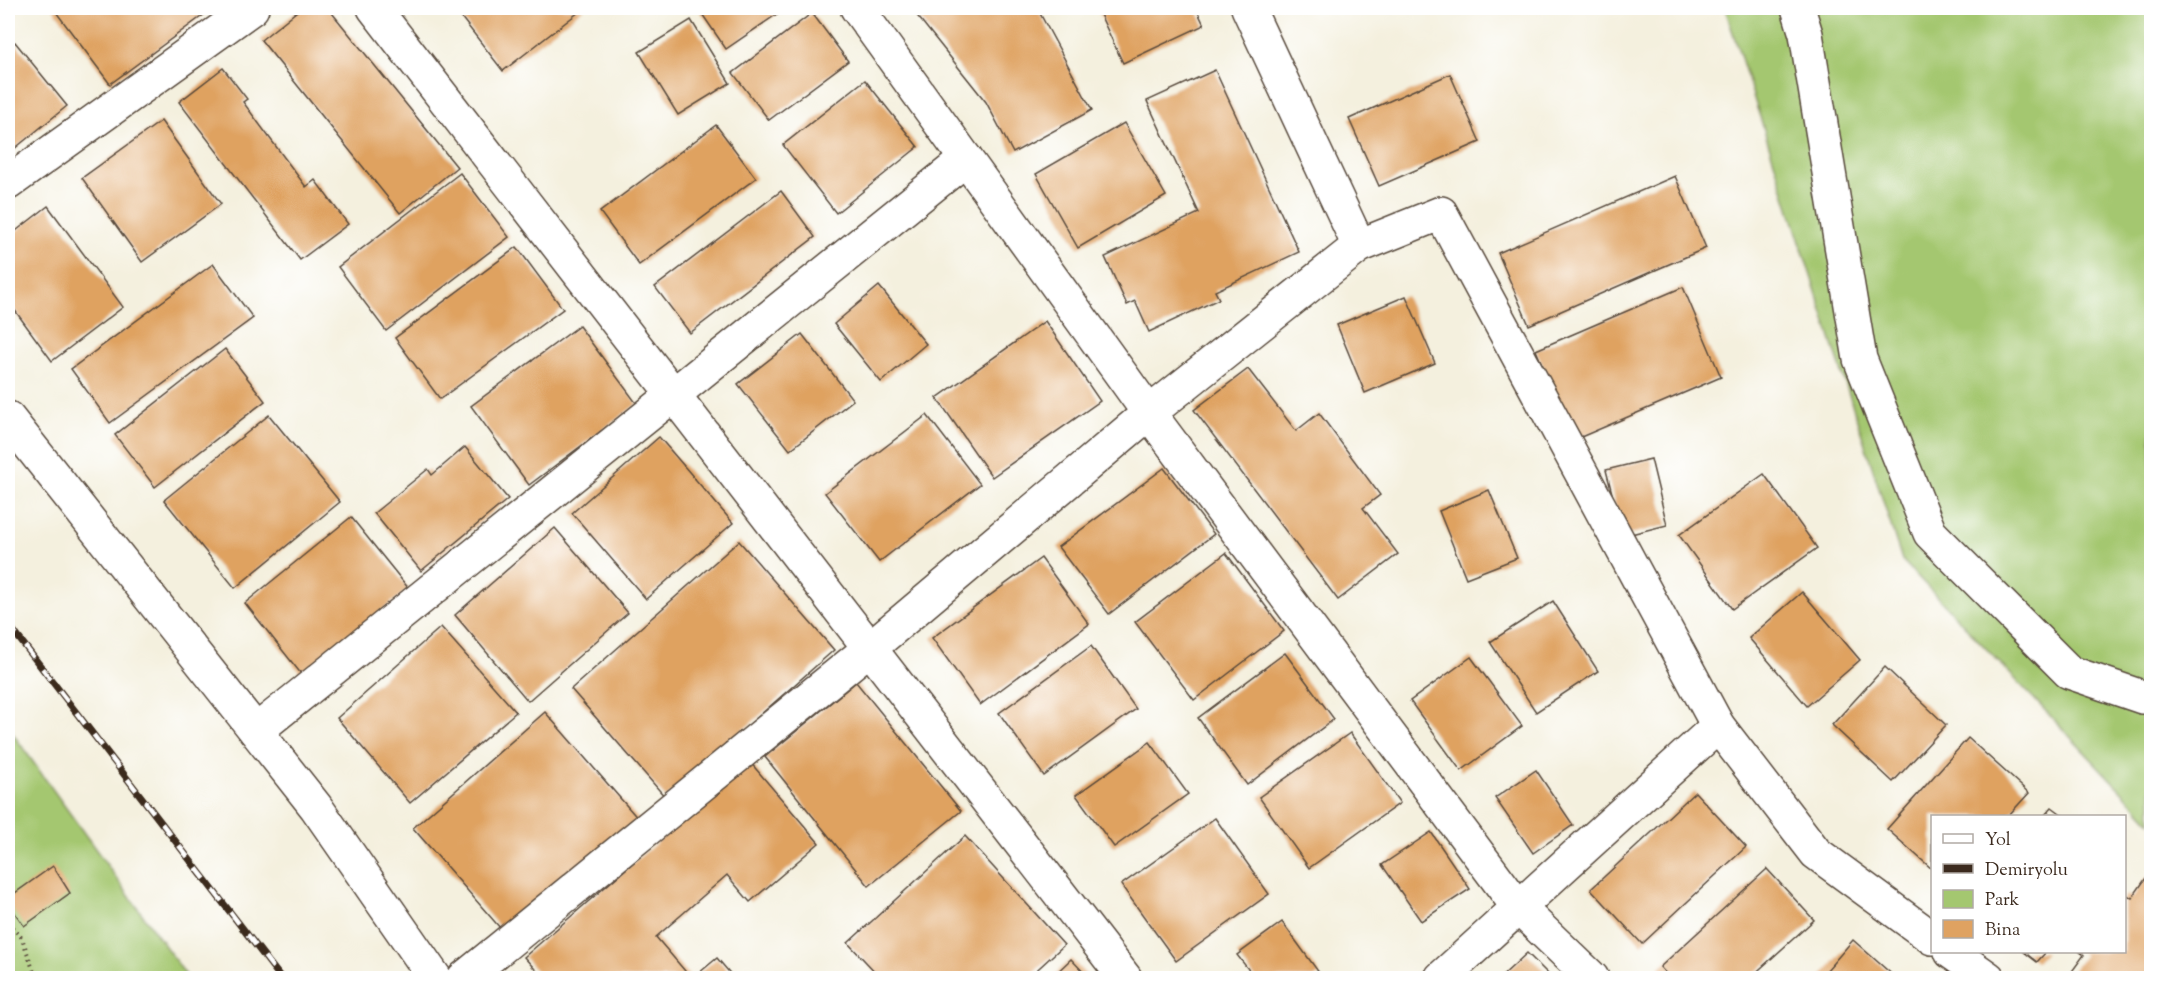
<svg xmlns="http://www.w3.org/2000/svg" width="2159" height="986" font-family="'Sorts Mill Goudy',serif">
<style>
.green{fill:#a4c770;stroke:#707847;stroke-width:1.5}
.building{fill:#dfa261}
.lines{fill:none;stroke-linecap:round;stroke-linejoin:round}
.minor-casing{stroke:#57483b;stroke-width:36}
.tertiary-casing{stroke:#57483b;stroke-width:36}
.path{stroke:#57483b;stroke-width:4;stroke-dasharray:1.5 4.5;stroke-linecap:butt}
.minor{stroke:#fff;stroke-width:33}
.tertiary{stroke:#fff;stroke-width:33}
.rail-casing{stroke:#3b2a1e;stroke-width:7}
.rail{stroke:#fff;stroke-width:4.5;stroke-dasharray:14;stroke-linecap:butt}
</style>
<rect width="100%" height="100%" fill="#fff"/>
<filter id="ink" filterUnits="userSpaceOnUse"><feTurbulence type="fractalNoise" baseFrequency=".0167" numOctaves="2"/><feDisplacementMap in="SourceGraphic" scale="12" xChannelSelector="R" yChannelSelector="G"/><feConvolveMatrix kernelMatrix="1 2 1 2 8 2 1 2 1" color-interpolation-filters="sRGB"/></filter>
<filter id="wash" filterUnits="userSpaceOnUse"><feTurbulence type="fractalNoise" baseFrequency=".008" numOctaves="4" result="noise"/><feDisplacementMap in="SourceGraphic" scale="24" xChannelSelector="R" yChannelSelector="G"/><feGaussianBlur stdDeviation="1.35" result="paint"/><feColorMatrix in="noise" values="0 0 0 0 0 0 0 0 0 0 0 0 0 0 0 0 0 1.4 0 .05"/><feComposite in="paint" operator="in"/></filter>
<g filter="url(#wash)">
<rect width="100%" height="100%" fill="#f4f0de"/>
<g class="green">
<path d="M 1725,8 L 2151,8 L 2151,822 L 1902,560 Z"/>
<path d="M 8,727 L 188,978 L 8,978 Z"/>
</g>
<g id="blocks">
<g class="building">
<path d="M 53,8 L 213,8 L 110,84 Z"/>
<path d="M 301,8 L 328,8 L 457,167 L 400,213 L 261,40 Z"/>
<path d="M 454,8 L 584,8 L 503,71 Z"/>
<path d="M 698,8 L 786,8 L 726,49 Z"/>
<path d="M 911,8 L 1037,8 L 1092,110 L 1013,153 L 986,102 Z"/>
<path d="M 1097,8 L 1196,8 L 1204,25 L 1123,63 Z"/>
<path d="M 812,13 L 848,61 L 769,120 L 733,73 Z"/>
<path d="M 691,20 L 730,83 L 678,115 L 639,52 Z"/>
<path d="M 15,42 L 67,106 L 8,154 L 8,48 Z"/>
<path d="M 223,68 L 247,99 L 243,102 L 306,187 L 315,180 L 348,224 L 300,260 L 179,102 Z"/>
<path d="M 1215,70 L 1299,252 L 1215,291 L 1219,299 L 1149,332 L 1135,301 L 1127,305 L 1105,257 L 1199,213 L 1147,101 Z"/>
<path d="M 1450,74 L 1480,142 L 1379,186 L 1349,119 Z"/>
<path d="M 865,80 L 918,147 L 836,213 L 783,145 Z"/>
<path d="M 161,121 L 221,204 L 142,262 L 82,178 Z"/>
<path d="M 1124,123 L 1166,196 L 1078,248 L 1036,174 Z"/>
<path d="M 716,125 L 756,178 L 639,265 L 600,212 Z"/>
<path d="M 460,173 L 509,237 L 386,331 L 338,267 Z"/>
<path d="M 1675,176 L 1706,248 L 1529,325 L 1498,253 Z"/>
<path d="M 781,191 L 815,237 L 690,333 L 655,287 Z"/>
<path d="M 48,206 L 123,307 L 52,361 L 8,301 L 8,237 Z"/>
<path d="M 517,247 L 563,309 L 440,399 L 395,338 Z"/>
<path d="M 213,264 L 253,318 L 110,423 L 71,369 Z"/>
<path d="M 879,286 L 926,344 L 881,382 L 834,324 Z"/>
<path d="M 1683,287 L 1721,377 L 1574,440 L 1536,350 Z"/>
<path d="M 1406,296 L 1435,363 L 1365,393 L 1337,325 Z"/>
<path d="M 1045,321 L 1100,401 L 992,477 L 937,398 Z"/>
<path d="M 579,326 L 637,404 L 529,485 L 471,406 Z"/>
<path d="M 802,334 L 853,400 L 790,450 L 738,384 Z"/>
<path d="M 225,349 L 265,401 L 155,487 L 115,435 Z"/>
<path d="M 1248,369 L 1296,431 L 1319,413 L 1380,495 L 1363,508 L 1398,554 L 1338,600 L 1194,410 Z"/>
<path d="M 269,415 L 340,502 L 235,588 L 164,500 Z"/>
<path d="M 927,415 L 980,484 L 879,562 L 825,493 Z"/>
<path d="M 659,437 L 733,523 L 646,599 L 572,513 Z"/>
<path d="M 465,447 L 508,499 L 421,571 L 374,513 L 428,469 L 432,475 Z"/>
<path d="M 1651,459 L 1667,525 L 1623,536 L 1606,470 Z"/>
<path d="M 1164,468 L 1214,534 L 1109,614 L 1058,547 Z"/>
<path d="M 1764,474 L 1817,548 L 1732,609 L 1679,535 Z"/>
<path d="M 1489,490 L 1517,558 L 1466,578 L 1439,511 Z"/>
<path d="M 351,517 L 409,589 L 302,675 L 245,603 Z"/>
<path d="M 555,528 L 628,613 L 528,701 L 455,615 Z"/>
<path d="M 739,541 L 834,650 L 666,798 L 571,689 Z"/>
<path d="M 1226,553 L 1284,631 L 1194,700 L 1135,622 Z"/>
<path d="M 1041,558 L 1089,624 L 980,705 L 932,638 Z"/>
<path d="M 1802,592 L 1860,660 L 1807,706 L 1749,638 Z"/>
<path d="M 1553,601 L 1598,671 L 1536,712 L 1490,642 Z"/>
<path d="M 441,627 L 516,712 L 410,803 L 337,718 Z"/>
<path d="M 1091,646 L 1136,709 L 1044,776 L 999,713 Z"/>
<path d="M 1285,653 L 1334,719 L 1247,785 L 1198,718 Z"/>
<path d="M 1471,657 L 1522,726 L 1461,771 L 1410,701 Z"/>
<path d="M 1885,667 L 1946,725 L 1893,782 L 1832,725 Z"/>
<path d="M 856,682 L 961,811 L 869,886 L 765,757 Z"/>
<path d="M 545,712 L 640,821 L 508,937 L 413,828 Z"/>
<path d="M 1350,733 L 1400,803 L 1309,868 L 1259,797 Z"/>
<path d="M 1968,738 L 2029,793 L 2008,816 L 1932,816 L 1932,869 L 1887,829 Z"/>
<path d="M 1150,742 L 1188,794 L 1114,847 L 1076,795 Z"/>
<path d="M 750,762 L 819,843 L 750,902 L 727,875 L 656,937 L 691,978 L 543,978 L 524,957 Z"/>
<path d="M 1536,770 L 1573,825 L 1533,853 L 1495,798 Z"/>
<path d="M 1695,792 L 1746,847 L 1642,944 L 1591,889 Z"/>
<path d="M 2052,807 L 2064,816 L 2044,816 Z"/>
<path d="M 1215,818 L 1269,894 L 1176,961 L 1121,885 Z"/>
<path d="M 1431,832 L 1470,889 L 1421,921 L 1382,865 Z"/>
<path d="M 965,836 L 1064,945 L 1028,978 L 881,978 L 848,943 Z"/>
<path d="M 53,866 L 70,893 L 24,926 L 8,903 L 8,898 Z"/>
<path d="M 1767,869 L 1814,920 L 1750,978 L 1670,978 L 1660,967 Z"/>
<path d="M 2146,878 L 2152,882 L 2152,978 L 2076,978 L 2070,974 L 2084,955 L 2080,952 L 2124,952 L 2124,898 L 2127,895 L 2132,898 Z"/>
<path d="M 1282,922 L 1320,974 L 1314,978 L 1255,978 L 1237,955 Z"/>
<path d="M 1853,940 L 1896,978 L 1820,978 Z"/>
<path d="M 2024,952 L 2046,952 L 2037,962 Z"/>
<path d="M 1527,953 L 1552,978 L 1500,978 Z"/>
<path d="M 717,958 L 734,978 L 693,978 Z"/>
<path d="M 1071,959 L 1089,978 L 1051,978 Z"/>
</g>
</g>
</g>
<g filter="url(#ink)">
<use href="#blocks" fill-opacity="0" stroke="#57483b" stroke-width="1.5"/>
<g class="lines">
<g class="minor-casing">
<g id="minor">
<path d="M 374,8 L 1125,978"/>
<path d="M 857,8 L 1149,413 L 1518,907 L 1592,978"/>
<path d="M 1248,8 L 1359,246 L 1441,213 L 1718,726 L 1816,853 L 1932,938"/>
<path d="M 1798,8 L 1806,34 L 1860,359 L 1930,533 L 2069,672 L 2142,697 L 2152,697"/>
<path d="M 8,183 L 252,8"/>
<path d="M 256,731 L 966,159"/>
<path d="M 1951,952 L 1988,978"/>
<path d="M 464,978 L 870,648 L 1149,413 L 1359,246"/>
<path d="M 1441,978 L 1718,726"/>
</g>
</g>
<g class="tertiary-casing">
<path id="tertiary" d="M 8,418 L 316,807 L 435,978"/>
</g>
<path class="path" d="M 8,923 L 22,938 L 36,978"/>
<use href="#minor" class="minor"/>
<use href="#tertiary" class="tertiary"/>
<g class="rail-casing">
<path id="rail" d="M 8,624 L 281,978"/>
</g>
<use href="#rail" class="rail"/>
</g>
</g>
<rect width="2159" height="986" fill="none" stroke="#fff" stroke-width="30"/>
<rect x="1931" y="815" width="195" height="138" fill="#ffffff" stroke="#b1aaa5" stroke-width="1.5"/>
<rect x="1943" y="834" width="30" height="9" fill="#ffffff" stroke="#b1aaa5" stroke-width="1.5"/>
<text x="1985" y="845" font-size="18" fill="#3b2a1e">Yol</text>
<rect x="1943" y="864" width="30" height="9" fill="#3b2a1e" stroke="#b1aaa5" stroke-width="1.5"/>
<text x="1985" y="875" font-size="18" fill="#3b2a1e">Demiryolu</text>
<rect x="1943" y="890" width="30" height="18" fill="#a4c770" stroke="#b1aaa5" stroke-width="1.5"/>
<text x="1985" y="905" font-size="18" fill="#3b2a1e">Park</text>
<rect x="1943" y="920" width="30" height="18" fill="#dfa261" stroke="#b1aaa5" stroke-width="1.5"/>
<text x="1985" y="935" font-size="18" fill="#3b2a1e">Bina</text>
</svg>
